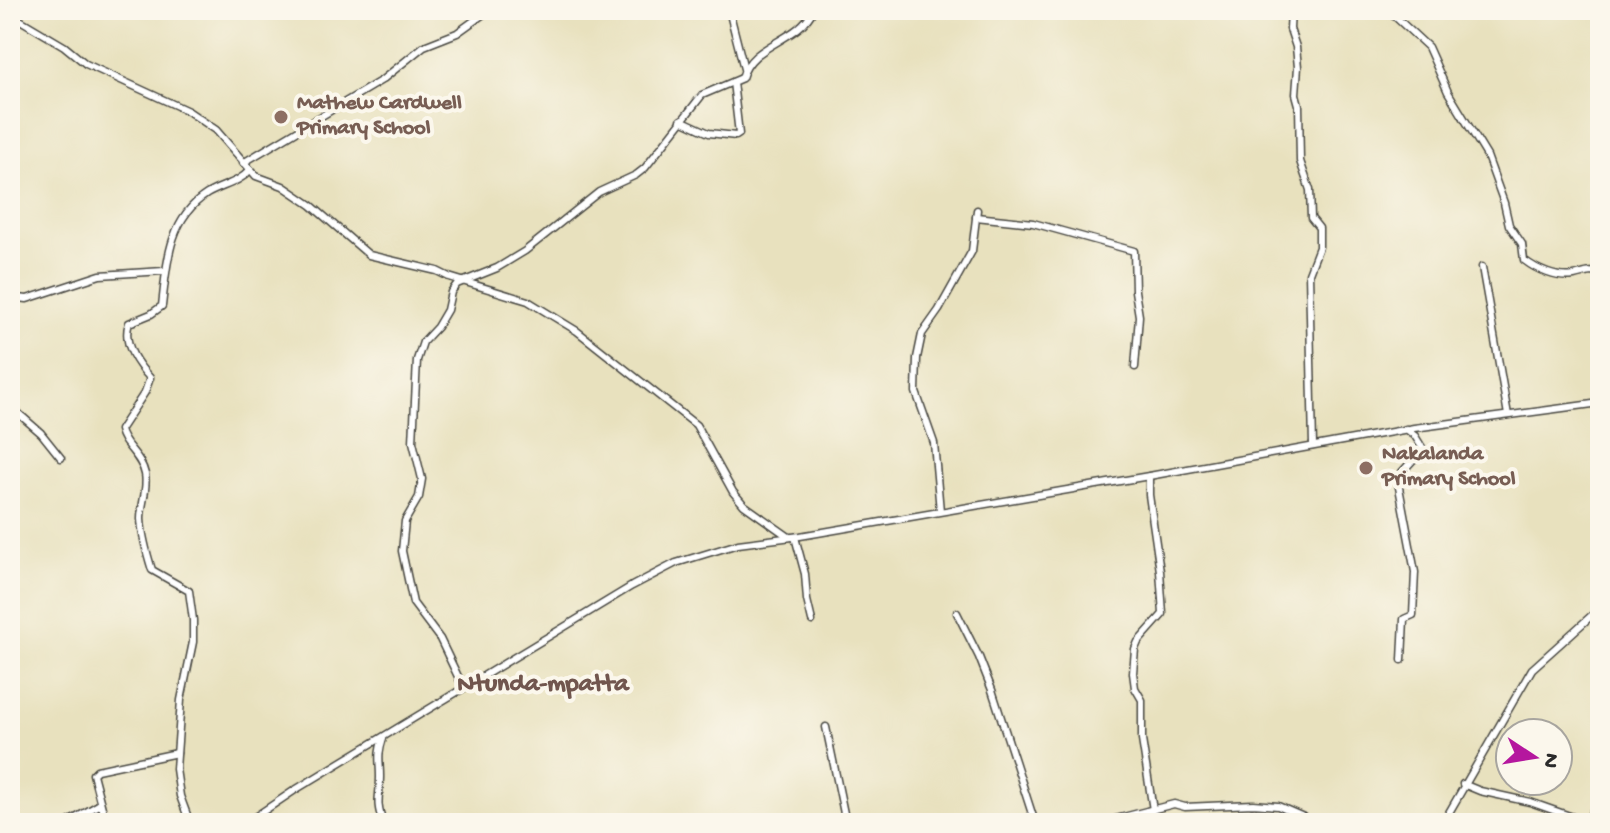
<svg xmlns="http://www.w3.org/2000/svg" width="1610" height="833" font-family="'Gochi Hand',sans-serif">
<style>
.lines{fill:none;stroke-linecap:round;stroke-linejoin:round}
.street-casing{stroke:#474641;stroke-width:9}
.street{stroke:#fff;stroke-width:6}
.education-dot{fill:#8d6e63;stroke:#fbf7ec;stroke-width:3}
.labels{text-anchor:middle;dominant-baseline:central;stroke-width:8;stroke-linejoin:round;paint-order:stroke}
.education-label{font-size:22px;font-weight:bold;fill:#785e54;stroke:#fbf7ec;text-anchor:start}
.quarter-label{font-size:26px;font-weight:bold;fill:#71564e;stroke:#fbf7ec}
</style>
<rect width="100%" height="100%" fill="#fbf7ec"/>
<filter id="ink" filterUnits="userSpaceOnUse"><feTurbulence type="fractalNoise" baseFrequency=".0125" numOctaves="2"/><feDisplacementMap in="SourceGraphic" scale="16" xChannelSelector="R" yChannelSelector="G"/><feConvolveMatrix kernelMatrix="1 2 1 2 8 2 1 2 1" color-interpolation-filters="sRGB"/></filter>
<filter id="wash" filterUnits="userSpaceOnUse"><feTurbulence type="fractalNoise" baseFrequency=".006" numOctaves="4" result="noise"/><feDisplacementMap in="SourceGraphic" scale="32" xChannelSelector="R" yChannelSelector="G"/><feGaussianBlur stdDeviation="1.8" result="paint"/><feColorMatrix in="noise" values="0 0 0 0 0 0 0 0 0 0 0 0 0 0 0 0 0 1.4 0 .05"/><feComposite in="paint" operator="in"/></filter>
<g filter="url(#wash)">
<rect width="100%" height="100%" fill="#e8e1be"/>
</g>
<g filter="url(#ink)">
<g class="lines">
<g class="street-casing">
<g id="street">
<path d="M 729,10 L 744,69"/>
<path d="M 1291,10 L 1290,29 L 1296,47 L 1298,67 L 1296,94 L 1299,105 L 1300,161 L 1310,190 L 1311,218 L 1319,228 L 1319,247 L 1309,273 L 1313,446"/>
<path d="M 1388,10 L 1428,47 L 1448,92 L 1487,156 L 1504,203 L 1509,225 L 1522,244 L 1524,260 C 1537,270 1557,279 1574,276 C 1584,274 1590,270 1600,274"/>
<path d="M 10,14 L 64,46 L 86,64 L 188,111 L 216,130 L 256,176 L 283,186 L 311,205 L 369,255 L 437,271 L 449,277 L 528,301 L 577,331 L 696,425 L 733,492 L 744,505 L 789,537"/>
<path d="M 681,120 L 709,133 L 736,136 L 739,134 L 733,82"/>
<path d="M 243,163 L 382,80 L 424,46 L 457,33 L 489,10"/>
<path d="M 976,217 L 1033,223 L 1134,251 L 1135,291 L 1139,316 L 1135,367"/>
<path d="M 1482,267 L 1508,415"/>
<path d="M 10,302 L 19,298 L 27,299 L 100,275 L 164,271"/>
<path d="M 10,406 L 41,433 L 61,458"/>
<path d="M 1149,476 L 1149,495 L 1160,571 L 1163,614 L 1138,642 L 1135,649 L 1133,673 L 1135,688 L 1142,700 L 1142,740 L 1153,810"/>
<path d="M 940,511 L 934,443 L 916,392 L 917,358 L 922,334 L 939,310 L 972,251 L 977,210"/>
<path d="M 795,537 L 805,574 L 807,600 L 812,621"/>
<path d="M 957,613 L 979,657 L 992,690 L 1035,823"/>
<path d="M 1402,660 L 1404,619 L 1413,615 L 1415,572 L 1398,482 L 1402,472 L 1423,449 L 1415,436 L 1406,429"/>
<path d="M 463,687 L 440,639 L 413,603 L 402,551 L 405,521 L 419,497 L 422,479 L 413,442 L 417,360 L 423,342 L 437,327 L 447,310 L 451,292 L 457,284 L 497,268 L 525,251 L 599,192 L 636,175 L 645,168 L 702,95 L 742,78 C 751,43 798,42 813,10"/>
<path d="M 826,727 L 846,823"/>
<path d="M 383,738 C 377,756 380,760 380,777 C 380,798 375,801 383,823"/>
<path d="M 1463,784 L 1480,791 L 1530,802 L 1587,822 L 1600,798"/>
<path d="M 1147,811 L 1150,823"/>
<path d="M 103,812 L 93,774 L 97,770 L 177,753"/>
<path d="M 67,823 L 100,804"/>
<path d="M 190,823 L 180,796 L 176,769 L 181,700 L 193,642 L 193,620 L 189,591 L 152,570 C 147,554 142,536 141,519 C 141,504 148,489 145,474 C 141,455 123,446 120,430 L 145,392 L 150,378 C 137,364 122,343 129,323 L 151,314 L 162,306 C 167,264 168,219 207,194 C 222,185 239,183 250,170"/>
<path d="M 246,823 L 295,790 L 632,586 L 676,563 L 738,544 L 800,536 L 1149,476 L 1414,428 L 1600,403"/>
<path d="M 1100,823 L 1174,804 L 1185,807 L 1253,804 L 1278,806 L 1317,823"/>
<path d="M 1443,823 L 1532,669 L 1600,608"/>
</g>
</g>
<use href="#street" class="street"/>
</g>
</g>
<g class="education-dot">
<circle cx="281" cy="117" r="8"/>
<circle cx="1366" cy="468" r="8"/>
</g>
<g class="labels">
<g class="education-label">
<text x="297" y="104">Mathew Cardwell<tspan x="297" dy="25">Primary School</tspan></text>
<text x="1382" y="455">Nakalanda<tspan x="1382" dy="25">Primary School</tspan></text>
</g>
<g class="quarter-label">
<text x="543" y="685">Ntunda-mpatta</text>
</g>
</g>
<rect width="1610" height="833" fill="none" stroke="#fbf7ec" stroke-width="40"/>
<g transform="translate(1534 757) rotate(102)"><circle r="38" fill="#fbf7ec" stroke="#a8a59f" stroke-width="2"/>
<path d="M0-6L14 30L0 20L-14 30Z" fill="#b5179e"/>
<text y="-12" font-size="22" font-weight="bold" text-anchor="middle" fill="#2b2b2b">N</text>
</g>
</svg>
